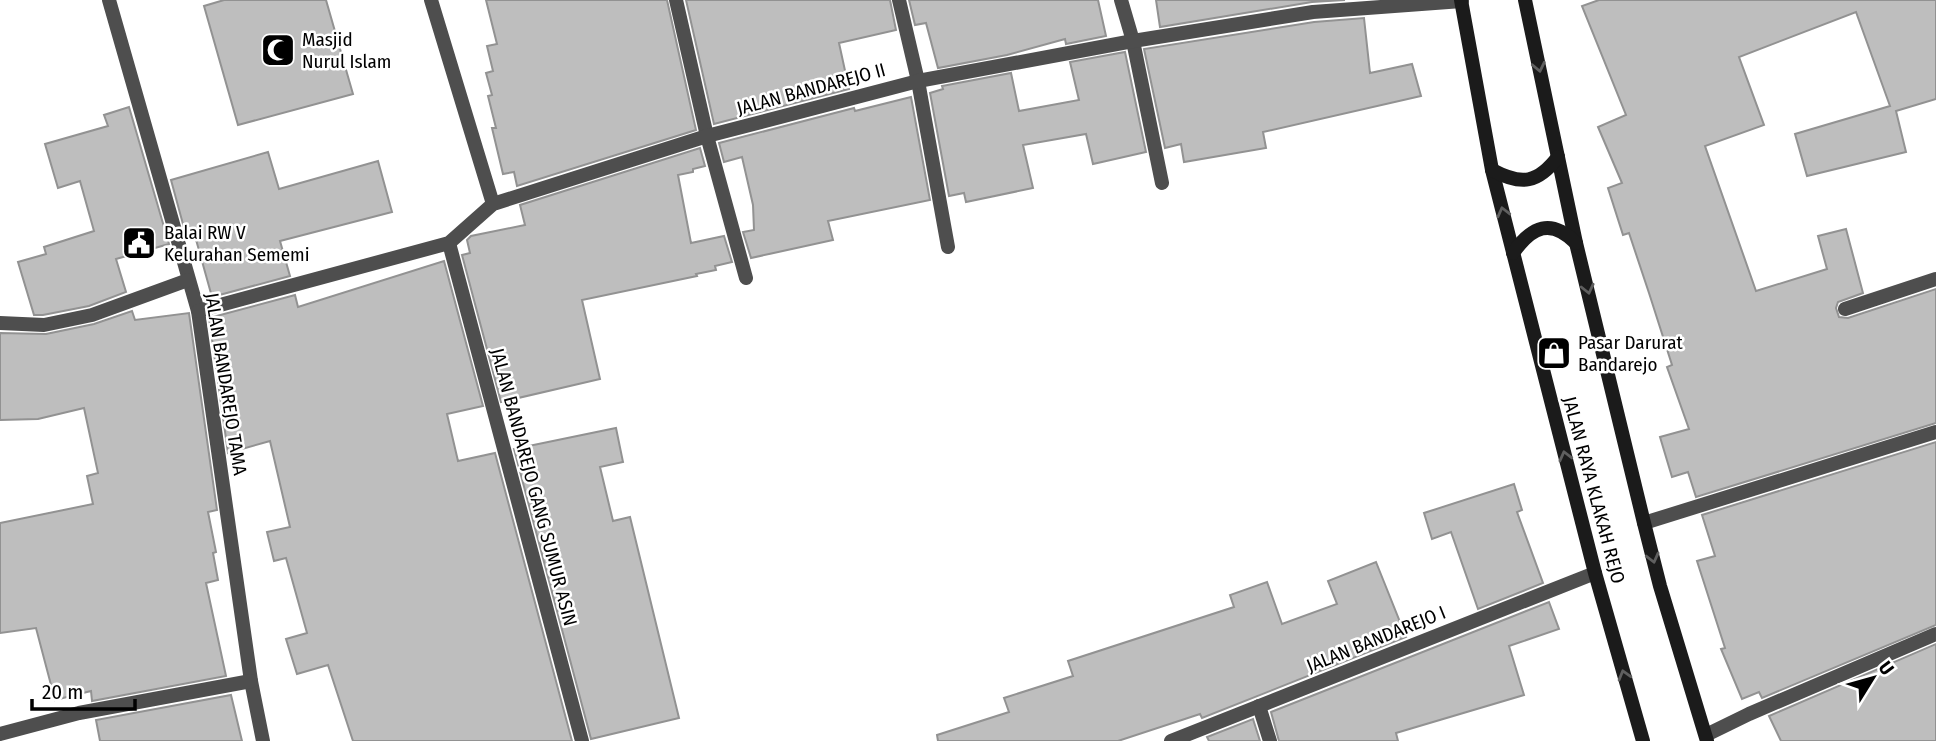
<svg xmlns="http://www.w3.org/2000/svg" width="1936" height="741" font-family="'Fira Sans Condensed',sans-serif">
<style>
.building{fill:#bebebe;stroke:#929292;stroke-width:2}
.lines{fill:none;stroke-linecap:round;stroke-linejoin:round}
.minor{stroke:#4e4e4e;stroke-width:14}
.secondary{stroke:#1b1b1b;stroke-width:14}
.oneway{stroke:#5f5f5f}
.labels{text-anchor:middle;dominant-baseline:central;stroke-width:5;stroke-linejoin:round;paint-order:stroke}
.poi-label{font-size:19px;fill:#000;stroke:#fff;text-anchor:start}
.street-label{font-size:19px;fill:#000;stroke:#fff}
</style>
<rect width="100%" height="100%" fill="#fff"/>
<g class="building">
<path d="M 224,0 L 326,0 L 353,94 L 238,125 L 204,6 Z"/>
<path d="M 486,0 L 667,0 L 696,130 L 517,186 L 514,172 L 503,174 L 492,128 L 496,128 L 488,96 L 492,95 L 486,73 L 493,71 L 487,46 L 497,44 Z"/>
<path d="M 686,0 L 890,0 L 896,30 L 839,43 L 849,89 L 714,124 Z"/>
<path d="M 909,0 L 1098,0 L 1106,36 L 1066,44 L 1065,39 L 1007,55 L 938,68 L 926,23 L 915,25 Z"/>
<path d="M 1156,0 L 1345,0 L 1312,2 L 1160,27 Z"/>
<path d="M 1599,0 L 1936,0 L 1936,99 L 1896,111 L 1906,152 L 1807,176 L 1795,134 L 1890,106 L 1856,12 L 1739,57 L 1764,125 L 1705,146 L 1756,291 L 1827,269 L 1818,236 L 1846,229 L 1863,293 L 1838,302 L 1836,308 L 1839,317 L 1848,318 L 1936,289 L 1936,423 L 1696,497 L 1688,472 L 1672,477 L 1660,437 L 1689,429 L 1667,367 L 1672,365 L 1649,293 L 1629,233 L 1623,235 L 1608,188 L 1622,183 L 1598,127 L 1626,115 L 1582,6 Z"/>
<path d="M 1364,18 L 1370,73 L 1412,64 L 1421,96 L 1263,132 L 1266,148 L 1184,162 L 1181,144 L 1165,148 L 1144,49 L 1314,22 Z"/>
<path d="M 1125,52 L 1146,152 L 1093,164 L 1086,134 L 1023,145 L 1033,188 L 966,202 L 964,193 L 949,196 L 930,93 L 943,89 L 942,86 L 1011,73 L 1019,111 L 1079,100 L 1070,62 Z"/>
<path d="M 911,97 L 930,200 L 828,221 L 833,240 L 751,258 L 743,232 L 754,230 L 753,205 L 742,157 L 724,162 L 719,143 L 854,108 L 855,111 Z"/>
<path d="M 129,107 L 169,244 L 116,259 L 126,292 L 89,306 L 43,315 L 34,315 L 18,262 L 46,254 L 44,247 L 94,231 L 80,181 L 58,188 L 45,144 L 108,126 L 104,115 Z"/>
<path d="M 700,148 L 705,166 L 693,169 L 693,172 L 678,175 L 691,243 L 724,236 L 732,262 L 715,266 L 716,270 L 696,274 L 697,276 L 582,300 L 600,379 L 501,402 L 462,255 L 470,253 L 467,240 L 471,236 L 525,225 L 520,205 Z"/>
<path d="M 268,152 L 279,189 L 378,161 L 392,212 L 280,241 L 290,276 L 212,297 L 195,236 L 187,239 L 171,180 Z"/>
<path d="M 444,261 L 483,406 L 447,414 L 458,461 L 495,453 L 572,741 L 353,741 L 328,665 L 297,674 L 286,639 L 307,633 L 286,558 L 274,561 L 267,532 L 290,527 L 270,441 L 228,453 L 209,318 L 295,295 L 298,307 Z"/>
<path d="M 132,311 L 135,320 L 189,313 L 217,510 L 208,512 L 216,552 L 213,553 L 218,580 L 206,583 L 226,676 L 92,701 L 91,691 L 55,700 L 36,628 L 0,633 L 0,523 L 93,504 L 87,476 L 98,473 L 84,408 L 38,419 L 0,420 L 0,333 L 46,334 L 94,324 Z"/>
<path d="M 616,428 L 623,462 L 600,467 L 613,521 L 630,517 L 679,718 L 591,739 L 514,449 Z"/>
<path d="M 1936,442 L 1936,625 L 1762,698 L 1759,692 L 1742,699 L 1721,649 L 1725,648 L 1697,561 L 1715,556 L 1702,515 Z"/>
<path d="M 1514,484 L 1522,510 L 1517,512 L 1543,583 L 1478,609 L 1451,532 L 1432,539 L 1424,513 Z"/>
<path d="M 1376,562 L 1406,637 L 1202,718 L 1200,714 L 1118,741 L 938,741 L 937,735 L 1009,712 L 1004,698 L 1073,676 L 1068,661 L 1234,607 L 1230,595 L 1267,582 L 1282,624 L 1337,604 L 1328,581 Z"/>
<path d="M 1549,602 L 1559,629 L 1509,646 L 1524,695 L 1396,733 L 1398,741 L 1279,741 L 1271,712 Z"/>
<path d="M 1936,644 L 1936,741 L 1781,741 L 1769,716 Z"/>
<path d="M 231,695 L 242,741 L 100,741 L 96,720 Z"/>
<path d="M 1253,719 L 1260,741 L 1209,741 L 1207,737 Z"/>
</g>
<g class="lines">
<g class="minor">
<path d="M 109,0 L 198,311 L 251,681 L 263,741"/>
<path d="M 431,0 L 493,204"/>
<path d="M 676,0 L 707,136 L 746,278"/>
<path d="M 899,0 L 918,81 L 948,247"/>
<path d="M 1121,0 L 1133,41 L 1162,183"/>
<path d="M 449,243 L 582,741"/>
<path d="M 1845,309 L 1936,279"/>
<path d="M 198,311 L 449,243 L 493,204 L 707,136 L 918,81 L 1133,41 L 1313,12 L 1462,1"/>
<path d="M 0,323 L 44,325 L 92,315 L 188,280"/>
<path d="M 1644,523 L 1936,432"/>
<path d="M 1259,706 L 1270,741"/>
<path d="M 0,734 L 79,713 L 251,681"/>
<path d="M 1706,735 L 1749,714 L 1936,634"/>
<path d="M 1171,741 L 1595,573"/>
</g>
<g class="secondary">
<path d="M 1461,0 L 1492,170 L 1595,573 L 1643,741"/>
<path d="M 1525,0 L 1576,243 L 1644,523 L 1660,586 L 1707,741"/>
<path d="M 1492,170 C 1522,186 1538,183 1558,157"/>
<path d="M 1513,253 C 1532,226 1551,218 1576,243"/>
</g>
</g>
<defs><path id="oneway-chevron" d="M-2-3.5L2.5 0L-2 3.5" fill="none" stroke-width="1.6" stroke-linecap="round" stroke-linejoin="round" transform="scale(1.75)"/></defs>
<g class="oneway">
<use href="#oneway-chevron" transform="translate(1539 67) rotate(78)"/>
<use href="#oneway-chevron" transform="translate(1503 212) rotate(-104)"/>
<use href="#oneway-chevron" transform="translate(1588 289) rotate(77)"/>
<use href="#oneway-chevron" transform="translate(1565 456) rotate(-104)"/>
<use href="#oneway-chevron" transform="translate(1653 558) rotate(76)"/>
<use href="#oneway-chevron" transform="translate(1624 675) rotate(-106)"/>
</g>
<defs>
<g id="mosque-square" transform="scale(1.75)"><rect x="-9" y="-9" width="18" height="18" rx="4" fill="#000" stroke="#fff"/><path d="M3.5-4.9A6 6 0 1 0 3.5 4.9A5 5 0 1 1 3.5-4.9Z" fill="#fff"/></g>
<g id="civic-square" transform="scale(1.75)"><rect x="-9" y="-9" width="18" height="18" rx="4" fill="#000" stroke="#fff"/><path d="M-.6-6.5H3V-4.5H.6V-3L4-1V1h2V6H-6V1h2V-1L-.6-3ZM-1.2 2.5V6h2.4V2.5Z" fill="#fff"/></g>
<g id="shop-square" transform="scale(1.75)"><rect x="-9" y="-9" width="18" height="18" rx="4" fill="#000" stroke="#fff"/><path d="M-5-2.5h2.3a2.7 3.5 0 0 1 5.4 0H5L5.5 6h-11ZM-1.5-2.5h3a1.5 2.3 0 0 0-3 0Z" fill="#fff"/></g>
</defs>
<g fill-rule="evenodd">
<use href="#mosque-square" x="278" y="50"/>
<use href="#civic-square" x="139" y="243"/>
<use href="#shop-square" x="1554" y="353"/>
</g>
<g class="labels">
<g class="poi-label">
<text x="302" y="39">Masjid<tspan x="302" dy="22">Nurul Islam</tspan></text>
<text x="164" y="232">Balai RW V<tspan x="164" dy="22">Kelurahan Sememi</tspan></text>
<text x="1578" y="342">Pasar Darurat<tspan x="1578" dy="22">Bandarejo</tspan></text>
</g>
<g class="street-label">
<text transform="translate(811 89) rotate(-15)">JALAN BANDAREJO II</text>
<text transform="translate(226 384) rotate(81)">JALAN BANDAREJO TAMA</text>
<text transform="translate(534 487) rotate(75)">JALAN BANDAREJO GANG SUMUR ASIN</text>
<text transform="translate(1594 490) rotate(75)">JALAN RAYA KLAKAH REJO</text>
<text transform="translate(1376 639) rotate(-22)">JALAN BANDAREJO I</text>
</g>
</g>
<g transform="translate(1873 678) rotate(53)" stroke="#ffffff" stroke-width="5" paint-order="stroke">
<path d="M0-5L12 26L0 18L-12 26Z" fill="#000000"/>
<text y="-10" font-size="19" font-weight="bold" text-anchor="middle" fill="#000000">U</text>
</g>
<path d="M32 699v10h103v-10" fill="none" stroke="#000000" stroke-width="3.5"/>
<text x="42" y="699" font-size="21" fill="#000000" stroke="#ffffff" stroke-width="5" paint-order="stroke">20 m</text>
</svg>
